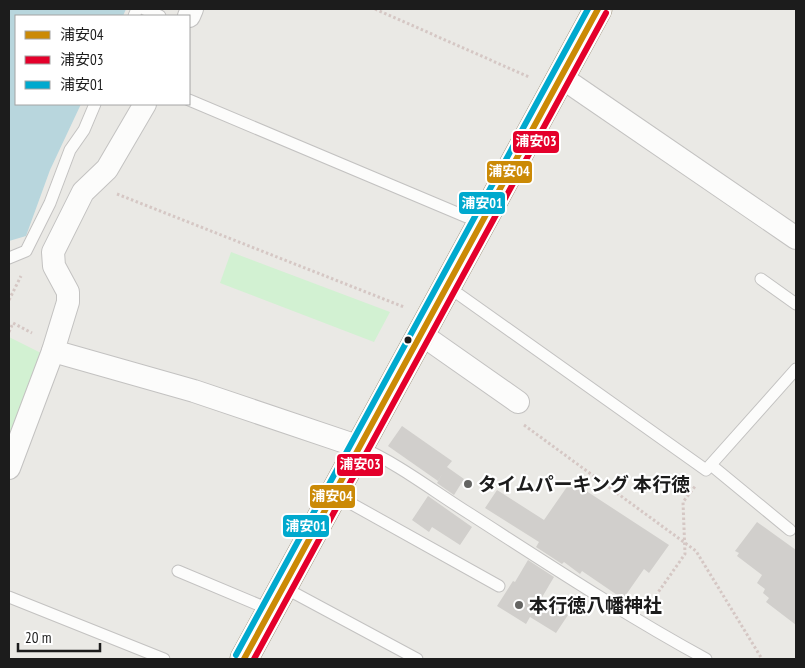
<svg xmlns="http://www.w3.org/2000/svg" width="805" height="668" font-family="'PT Sans Narrow','Noto Sans JP',sans-serif">
<style>
.park{fill:#d2f1d2}
.water{fill:#b8d6dd}
.building{fill:#d1cfcc}
.lines{fill:none;stroke-linecap:round;stroke-linejoin:round}
.lane-casing{stroke:#c3c2c1;stroke-width:13}
.street-casing{stroke:#c3c2c1;stroke-width:24}
.primary-casing{stroke:#a09683;stroke-width:29}
.path{stroke:#d5c7c4;stroke-width:3;stroke-dasharray:2.5 2.5;stroke-linecap:butt}
.lane{stroke:#fcfcfb;stroke-width:11}
.street{stroke:#fcfcfb;stroke-width:22}
.primary{stroke:#f0ebe3;stroke-width:28}
.bus-1-casing{stroke:#fff;stroke-width:10}
.bus-2-casing{stroke:#fff;stroke-width:10}
.bus-3-casing{stroke:#fff;stroke-width:10}
.bus-1{stroke:#cb8a06;stroke-width:6}
.bus-2{stroke:#e4002b;stroke-width:6}
.bus-3{stroke:#00a9ce;stroke-width:6}
.bus-dot{fill:#1c1c1c;stroke:#fff;stroke-width:2}
.poi-dot{fill:#646462;stroke:#fff;stroke-width:2}
.labels{text-anchor:middle;dominant-baseline:central;stroke-width:4.5;stroke-linejoin:round;paint-order:stroke}
.poi-label{font-size:19px;font-weight:bold;fill:#1c1c1c;stroke:#fff;text-anchor:start}
.line-badge{stroke:#fff;stroke-width:2}
.badge-label{font-size:14px;text-anchor:middle;font-weight:bold;fill:#fff}
</style>
<rect width="100%" height="100%" fill="#eae9e5"/>
<g class="park">
<path d="M 231,252 L 390,312 L 374,342 L 220,283 Z"/>
<path d="M 9,337 L 43,354 L 9,443 Z"/>
</g>
<path class="water" d="M 9,9 L 126,9 L 123,16 L 16,16 L 16,104 L 81,104 L 50,170 L 26,236 L 9,241 Z"/>
<g class="building">
<path d="M 402,426 L 452,461 L 447,467 L 464,479 L 454,495 L 437,483 L 443,473 L 438,481 L 388,446 Z"/>
<path d="M 571,481 L 669,545 L 649,573 L 644,569 L 623,599 L 582,571 L 580,574 L 564,562 L 562,564 L 536,547 L 539,542 L 485,508 L 497,490 L 544,520 Z"/>
<path d="M 428,496 L 472,527 L 460,545 L 432,527 L 429,532 L 412,520 Z"/>
<path d="M 757,522 L 796,550 L 796,625 L 766,602 L 769,598 L 763,593 L 765,589 L 757,583 L 762,575 L 737,556 L 739,553 L 735,551 Z"/>
<path d="M 528,560 L 554,577 L 541,599 L 568,615 L 556,633 L 530,617 L 526,624 L 497,606 L 513,581 L 515,582 Z"/>
</g>
<g class="lines">
<g class="lane-casing">
<g id="lane">
<path d="M 144,9 L 160,16"/>
<path d="M 134,16 L 137,9"/>
<path d="M 189,100 L 481,223"/>
<path d="M 9,258 L 26,251 L 50,203 L 70,150 L 84,130 L 95,104"/>
<path d="M 761,279 L 796,304"/>
<path d="M 447,286 L 706,470 L 796,369"/>
<path d="M 360,447 C 399,464 433,491 470,514 C 548,564 625,615 706,659"/>
<path d="M 711,465 L 790,530"/>
<path d="M 334,494 L 499,586"/>
<path d="M 178,571 L 271,610"/>
<path d="M 283,587 L 417,659"/>
<path d="M 9,597 L 164,659"/>
</g>
</g>
<g class="street-casing">
<g id="street">
<path d="M 189,16 L 192,9"/>
<path d="M 561,77 L 796,238"/>
<path d="M 421,334 L 518,402"/>
<path d="M 53,351 L 194,391 L 360,447"/>
<path d="M 9,468 L 53,351 L 68,302 L 68,292 L 54,266 L 53,252 L 83,192 L 107,169 L 145,104"/>
</g>
</g>
<g class="primary-casing">
<path id="primary" d="M 244,659 L 598,9"/>
</g>
<g class="path">
<path d="M 375,9 L 529,77"/>
<path d="M 117,194 L 404,307"/>
<path d="M 9,300 L 21,276"/>
<path d="M 9,332 L 13,323 L 32,333"/>
<path d="M 524,425 L 696,551 L 762,659"/>
<path d="M 650,604 L 685,554 L 683,502 L 696,485"/>
</g>
<use href="#lane" class="lane"/>
<use href="#street" class="street"/>
<use href="#primary" class="primary"/>
<g class="bus-1-casing">
<path id="bus-1" d="M 244,659 L 598,9"/>
</g>
<g class="bus-2-casing">
<path id="bus-2" d="M 254,659 L 606,13"/>
</g>
<g class="bus-3-casing">
<path id="bus-3" d="M 236,655 L 588,9"/>
</g>
<use href="#bus-1" class="bus-1"/>
<use href="#bus-2" class="bus-2"/>
<use href="#bus-3" class="bus-3"/>
</g>
<circle class="bus-dot" cx="408" cy="340" r="4.5"/>
<g class="poi-dot">
<circle cx="468" cy="484" r="5"/>
<circle cx="519" cy="605" r="5"/>
</g>
<g class="labels">
<g class="poi-label">
<text x="478" y="484">タイムパーキング 本行徳</text>
<text x="529" y="605">本行徳八幡神社</text>
</g>
</g>
<g class="line-badge">
<rect x="512" y="130" width="48" height="24" rx="5" fill="#e4002b"/>
<rect x="486" y="160" width="47" height="24" rx="5" fill="#cb8a06"/>
<rect x="458" y="191" width="48" height="24" rx="5" fill="#00a9ce"/>
<rect x="336" y="453" width="48" height="24" rx="5" fill="#e4002b"/>
<rect x="309" y="484" width="47" height="25" rx="5" fill="#cb8a06"/>
<rect x="282" y="514" width="48" height="24" rx="5" fill="#00a9ce"/>
</g>
<g class="badge-label">
<text x="536" y="146">浦安03</text>
<text x="509" y="176">浦安04</text>
<text x="482" y="208">浦安01</text>
<text x="360" y="469">浦安03</text>
<text x="332" y="501">浦安04</text>
<text x="306" y="531">浦安01</text>
</g>
<rect width="805" height="668" fill="none" stroke="#1c1c1c" stroke-width="20"/>
<rect x="15" y="15" width="175" height="90" fill="#ffffff" stroke="#a4a4a4"/>
<rect x="25" y="31" width="25" height="8" fill="#cb8a06" stroke="#a4a4a4"/>
<text x="60" y="40" font-size="15" fill="#1c1c1c">浦安04</text>
<rect x="25" y="56" width="25" height="8" fill="#e4002b" stroke="#a4a4a4"/>
<text x="60" y="65" font-size="15" fill="#1c1c1c">浦安03</text>
<rect x="25" y="81" width="25" height="8" fill="#00a9ce" stroke="#a4a4a4"/>
<text x="60" y="90" font-size="15" fill="#1c1c1c">浦安01</text>
<path d="M18 643v8h82v-8" fill="none" stroke="#1c1c1c" stroke-width="2.5"/>
<text x="25" y="643" font-size="15" fill="#1c1c1c" stroke="#ffffff" stroke-width="4" paint-order="stroke">20 m</text>
</svg>
